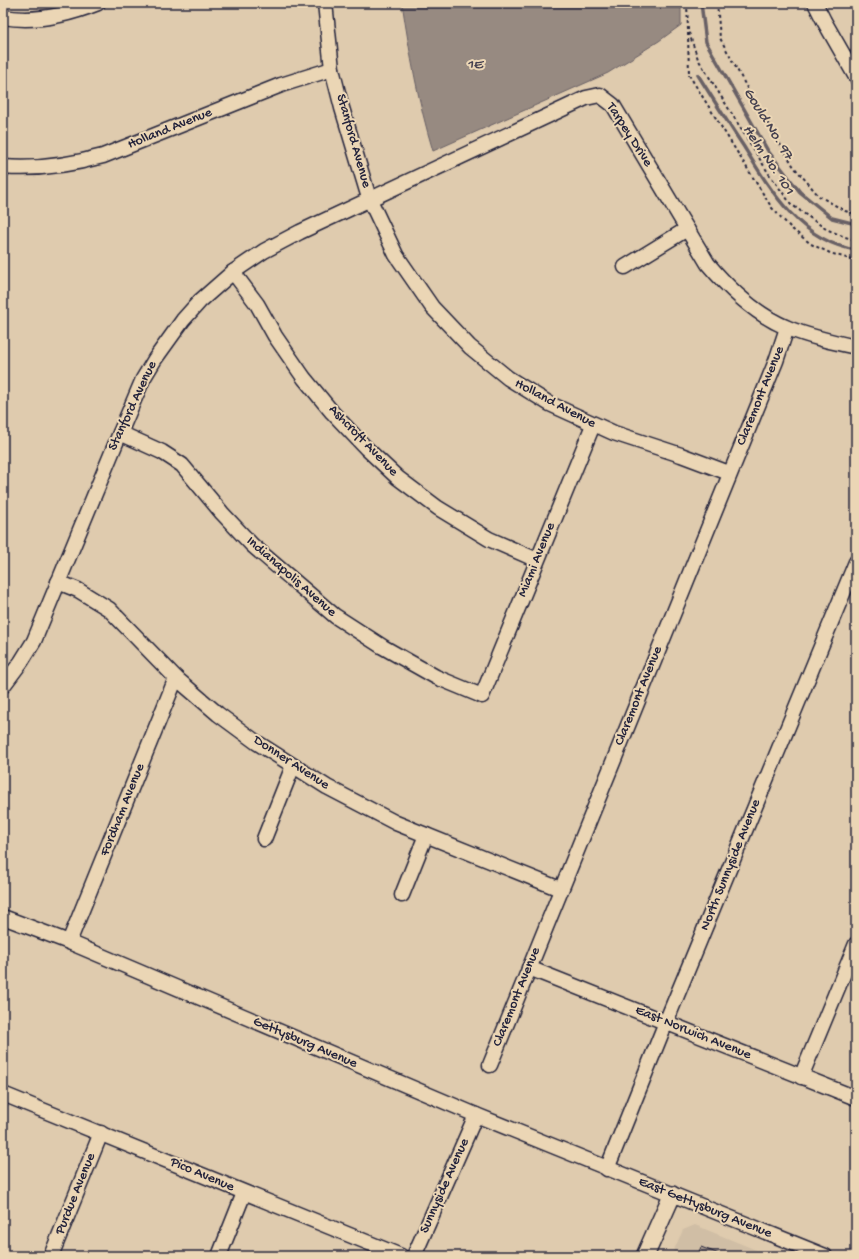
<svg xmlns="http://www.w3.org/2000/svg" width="859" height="1259" font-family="'Gochi Hand',sans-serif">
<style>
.built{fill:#d0bea5}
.water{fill:#978a81;stroke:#686065}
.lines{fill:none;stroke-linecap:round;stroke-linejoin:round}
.stream{stroke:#686065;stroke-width:3.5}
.building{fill:#ad9e90;stroke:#22223b}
.minor-casing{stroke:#22223b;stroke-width:17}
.major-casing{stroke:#22223b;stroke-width:20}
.path{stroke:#22223b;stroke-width:2;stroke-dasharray:3 3;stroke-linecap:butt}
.minor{stroke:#ebd6b5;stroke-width:14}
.major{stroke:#ebd6b5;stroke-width:17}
.labels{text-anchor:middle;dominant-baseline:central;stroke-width:4;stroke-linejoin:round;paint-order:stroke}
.street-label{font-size:14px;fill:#22223b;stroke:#ebd6b5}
.water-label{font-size:15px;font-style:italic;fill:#454150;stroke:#ebd6b5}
</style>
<rect width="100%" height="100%" fill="#dfcbae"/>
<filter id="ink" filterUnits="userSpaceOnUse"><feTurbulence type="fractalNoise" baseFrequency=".025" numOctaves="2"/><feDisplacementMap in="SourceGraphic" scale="8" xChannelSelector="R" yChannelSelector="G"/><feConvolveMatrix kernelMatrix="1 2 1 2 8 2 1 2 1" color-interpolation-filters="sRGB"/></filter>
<g filter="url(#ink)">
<path class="built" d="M 695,1225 L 771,1256 L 671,1256 L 683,1230 Z"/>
<path class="water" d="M 402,3 L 681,3 L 681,25 L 659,41 L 608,73 L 433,151 C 418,101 410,55 402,3 Z"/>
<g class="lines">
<g class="stream">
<path d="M 701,3 L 706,42 L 768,151 L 800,192 L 832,218 L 856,224"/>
<path d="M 698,75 C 713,99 728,123 744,147 C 771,191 800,241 856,250"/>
</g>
</g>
<path class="building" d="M 701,1247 L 719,1254 L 718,1256 L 697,1256 Z"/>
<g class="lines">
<g class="minor-casing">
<g id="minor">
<path d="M 325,3 L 332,69 L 342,108 L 369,198 L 396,255 L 432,307 L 470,347 L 508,378 L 550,404 L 614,433 L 681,455 L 729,473"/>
<path d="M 815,3 L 824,21 L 856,77"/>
<path d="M 3,17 C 36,23 68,15 98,3"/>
<path d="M 3,167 C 37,170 70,165 103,156 L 281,85 L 332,69"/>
<path d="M 625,267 L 687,229"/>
<path d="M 233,272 L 257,304 L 275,336 L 304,378 L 332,412 L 366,448 L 398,478 L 438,508 L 489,539 L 537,560"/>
<path d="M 120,433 L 162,452 L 182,465 L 222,513 L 252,545 L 335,616 L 383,647 L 436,677 L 482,696 L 593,425"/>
<path d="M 58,582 L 78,590 L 109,609 L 176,678 L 218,714 L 256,742 L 327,787 L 396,823 L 560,889"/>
<path d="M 3,686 L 21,662 L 34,641 L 120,433 L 143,379 L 155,359 L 183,320 L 200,301 L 233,272 L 264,251 L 300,232 L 586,98 L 600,95 L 613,105 L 708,264 C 730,290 756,315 788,328 C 810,337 833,342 856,347"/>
<path d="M 264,839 L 293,766"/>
<path d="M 402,895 L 426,835"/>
<path d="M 3,917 L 69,942 L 476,1115 L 825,1256"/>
<path d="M 69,942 L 176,678"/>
<path d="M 529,968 L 856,1098"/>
<path d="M 490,1065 L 776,361 L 787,328"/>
<path d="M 801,1077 L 856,944"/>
<path d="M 3,1094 L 401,1256"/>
<path d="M 607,1169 L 666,1022 L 856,562"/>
<path d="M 51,1256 L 101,1133"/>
<path d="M 219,1256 L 244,1193"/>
<path d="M 414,1256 L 476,1115"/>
</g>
</g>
<g class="major-casing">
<path id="major" d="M 645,1256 L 672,1195"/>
</g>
<g class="path">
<path d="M 687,3 L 688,30 L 698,59 L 769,174 L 791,204 L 806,215 L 826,229 L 845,237 L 856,240"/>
<path d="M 717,3 L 720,38 L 754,101 L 794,167 L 819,196 L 845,211 L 856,214"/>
<path d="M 688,33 L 689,75 L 772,208 L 792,229 L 811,244 L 830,253 L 856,261"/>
</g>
<use href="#minor" class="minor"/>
<use href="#major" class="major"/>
</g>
</g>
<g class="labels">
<g class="street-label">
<text transform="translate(170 129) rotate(-22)">Holland Avenue</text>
<text transform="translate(629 135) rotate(57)">Tarpey Drive</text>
<text transform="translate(353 141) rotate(74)">Stanford Avenue</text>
<text transform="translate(761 396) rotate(-68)">Claremont Avenue</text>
<text transform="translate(555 404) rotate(28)">Holland Avenue</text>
<text transform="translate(133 406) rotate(-65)">Stanford Avenue</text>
<text transform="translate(363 441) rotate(46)">Ashcroft Avenue</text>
<text transform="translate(537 560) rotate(-68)">Miami Avenue</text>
<text transform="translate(291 577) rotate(41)">Indianapolis Avenue</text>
<text transform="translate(639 696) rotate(-68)">Claremont Avenue</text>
<text transform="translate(291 763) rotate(33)">Donner Avenue</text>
<text transform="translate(123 810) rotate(-68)">Fordham Avenue</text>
<text transform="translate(731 865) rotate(-68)">North Sunnyside Avenue</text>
<text transform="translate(517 997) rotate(-68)">Claremont Avenue</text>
<text transform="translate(693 1033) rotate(22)">East Norwich Avenue</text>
<text transform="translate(305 1043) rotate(23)">Gettysburg Avenue</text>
<text transform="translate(202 1175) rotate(23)">Pico Avenue</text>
<text transform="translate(445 1186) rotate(-66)">Sunnyside Avenue</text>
<text transform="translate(76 1194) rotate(-68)">Purdue Avenue</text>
<text transform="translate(705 1208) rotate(22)">East Gettysburg Avenue</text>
</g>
<g class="water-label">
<text x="475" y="65">1E</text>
<text transform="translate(768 124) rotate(58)">Gould No. 97</text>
<text transform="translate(768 160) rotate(56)">Helm No. 101</text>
</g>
</g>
<rect width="859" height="1259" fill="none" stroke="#ebd6b5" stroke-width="16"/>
<rect x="8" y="8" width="843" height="1243" fill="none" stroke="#22223b" stroke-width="1.5" filter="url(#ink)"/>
</svg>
